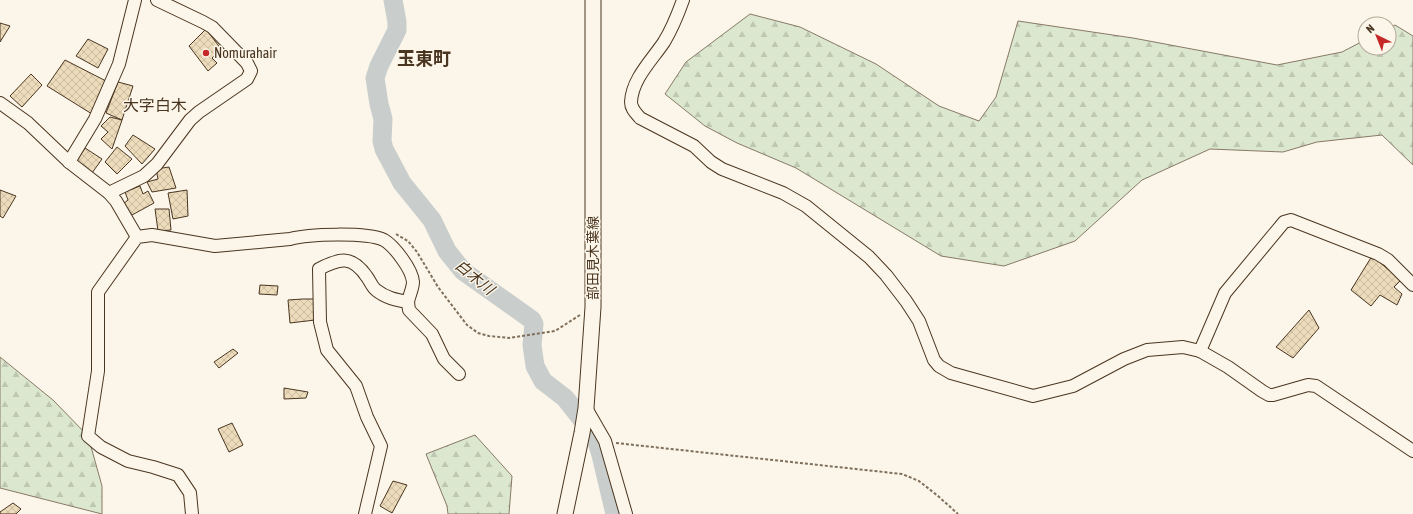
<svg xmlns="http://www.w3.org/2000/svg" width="1413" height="514" font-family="'Asap Condensed','Noto Sans JP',sans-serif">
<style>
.forest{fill:url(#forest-firs);stroke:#887966}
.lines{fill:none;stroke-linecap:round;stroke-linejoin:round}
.river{stroke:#c9cecd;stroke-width:19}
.building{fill:url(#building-cross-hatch);stroke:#4a3520}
.minor-casing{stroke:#4a3520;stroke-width:14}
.major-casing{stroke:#4a3520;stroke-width:17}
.path{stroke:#7f6f5c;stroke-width:2;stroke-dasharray:3 2;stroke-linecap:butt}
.minor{stroke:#fbf6e9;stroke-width:12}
.major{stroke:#fbf6e9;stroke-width:15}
.poi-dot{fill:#c62828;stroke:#fbf6e9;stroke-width:1.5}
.labels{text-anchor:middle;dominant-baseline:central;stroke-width:3;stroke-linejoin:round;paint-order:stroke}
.poi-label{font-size:14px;fill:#4a3520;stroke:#fbf6e9;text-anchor:start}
.street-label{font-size:14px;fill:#4a3520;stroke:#fbf6e9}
.water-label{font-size:15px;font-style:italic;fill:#4a3520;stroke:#fbf6e9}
.quarter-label{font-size:16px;fill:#4a3520;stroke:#fbf6e9}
.district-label{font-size:18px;font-weight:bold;fill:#4a3520;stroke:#fbf6e9}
</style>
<defs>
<pattern id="forest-firs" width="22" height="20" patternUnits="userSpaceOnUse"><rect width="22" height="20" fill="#dce7d0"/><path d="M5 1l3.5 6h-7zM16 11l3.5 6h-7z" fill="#bec7b2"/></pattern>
<pattern id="building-cross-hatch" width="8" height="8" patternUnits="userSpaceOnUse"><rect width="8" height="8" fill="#ecdcbc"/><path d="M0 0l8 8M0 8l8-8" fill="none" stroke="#ccbda1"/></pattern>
</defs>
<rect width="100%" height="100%" fill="#fbf6e9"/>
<g class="forest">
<path d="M 750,14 L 800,27 L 876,64 L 939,106 L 979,121 L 996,97 L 1018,21 L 1133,38 L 1277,65 L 1342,52 L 1365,40 L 1365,48 L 1389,48 L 1389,28 L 1395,25 L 1413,36 L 1413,165 L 1382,135 L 1317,142 L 1283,152 L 1210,149 L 1142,180 L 1075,241 L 1004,266 L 941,256 L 796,168 L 737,143 L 705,126 L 665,94 L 686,62 Z"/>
<path d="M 0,357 L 53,400 L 88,436 L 102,486 L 102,514 L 0,488 Z"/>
<path d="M 475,435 L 512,476 L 509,514 L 448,514 L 447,506 L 426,454 Z"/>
</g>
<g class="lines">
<path class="river" d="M 393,0 L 397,22 L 397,30 L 379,66 L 375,78 L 379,104 L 383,119 L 382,141 L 384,149 L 402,183 L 432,220 L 447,251 L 463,271 L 532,320 L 534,324 L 532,345 L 535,366 L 543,381 L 565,398 L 595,436 L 601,455 L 615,514"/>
</g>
<g class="building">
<path d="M 0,23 L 10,26 L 0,42 Z"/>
<path d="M 206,29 L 221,49 L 212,58 L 217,63 L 208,71 L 189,46 Z"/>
<path d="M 88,39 L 108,49 L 98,68 L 76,56 Z"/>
<path d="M 65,60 L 106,81 L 92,114 L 47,86 Z"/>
<path d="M 31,74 L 42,85 L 22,107 L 10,96 Z"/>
<path d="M 118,82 L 133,86 L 122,120 L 106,113 Z"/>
<path d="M 110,117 L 122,120 L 112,149 L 101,139 L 108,132 L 101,126 Z"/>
<path d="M 133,135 L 155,149 L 142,164 L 125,146 Z"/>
<path d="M 117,147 L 132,159 L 117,174 L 105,162 Z"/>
<path d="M 85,148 L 102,159 L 92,173 L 76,162 Z"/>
<path d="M 169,167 L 176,188 L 152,192 L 147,182 L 158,179 L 156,169 Z"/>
<path d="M 140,186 L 143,194 L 148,191 L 154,203 L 132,215 L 123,204 L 128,200 L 125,192 Z"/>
<path d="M 0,190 L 16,196 L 3,218 L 0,216 Z"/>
<path d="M 187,190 L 188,216 L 173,219 L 168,193 Z"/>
<path d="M 155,209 L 169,209 L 171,230 L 158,231 Z"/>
<path d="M 1372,256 L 1401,280 L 1394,287 L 1402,294 L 1397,305 L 1380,295 L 1371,306 L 1351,290 Z"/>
<path d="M 260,285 L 278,286 L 277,295 L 259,294 Z"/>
<path d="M 303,299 L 316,299 L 315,320 L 290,323 L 288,300 Z"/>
<path d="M 1309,310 L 1319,328 L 1293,358 L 1276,347 Z"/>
<path d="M 233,349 L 238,353 L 219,368 L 214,362 Z"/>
<path d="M 284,388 L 308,392 L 306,398 L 284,399 Z"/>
<path d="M 232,423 L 243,445 L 229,452 L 218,429 Z"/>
<path d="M 393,481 L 407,485 L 392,513 L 380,506 Z"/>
<path d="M 13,503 L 21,509 L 16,514 L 0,514 L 0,512 Z"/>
</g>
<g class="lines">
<g class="minor-casing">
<g id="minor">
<path d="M 683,0 C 678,14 672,29 664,42 C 652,60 632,79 631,102 C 631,109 636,113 640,118 L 694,146 L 711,162 L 722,169 L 783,193 L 806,206 L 869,257 L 886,275 L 906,301 L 919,321 L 934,360 L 939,366 L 951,373 L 1033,396 L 1073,386 L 1124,359 L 1147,350 L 1183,347 L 1200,351 L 1228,367 L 1262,391 L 1269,395 L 1273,395 L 1308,385 L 1316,386 L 1413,451"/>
<path d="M 0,103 L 28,123 L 69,162 L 109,193 L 116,201 L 137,237"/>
<path d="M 69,162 L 95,119 L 119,64 L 135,0"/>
<path d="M 109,193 L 144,176 L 157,164 L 190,120 L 199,112 L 247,79 L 251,71 L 247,63 L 212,27 L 203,22 L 157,0"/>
<path d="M 408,302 L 409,310 L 432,334 L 444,359 L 459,374"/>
<path d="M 1200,351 L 1225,293 L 1284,222 L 1291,220 L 1378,254 L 1388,260 L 1413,285"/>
<path d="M 586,408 L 605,441 L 626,514"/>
<path d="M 192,514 L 190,493 L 178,475 L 153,467 L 128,461 L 101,447 L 88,436 L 98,371 L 98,292 L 137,237 L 152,235 L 215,246 L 290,239 C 308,234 366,232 384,240 C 394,246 412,269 413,282 C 413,288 409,296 408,302 C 396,300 386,298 376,290 C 372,287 370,281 367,277 C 352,255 340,258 319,269 L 320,322 L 327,350 L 356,386 L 367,417 L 381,446 L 365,514"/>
</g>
</g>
<g class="major-casing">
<path id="major" d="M 565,514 L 582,433 L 586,408 L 593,307 L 593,0"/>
</g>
<g class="path">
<path d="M 396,234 L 408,241 L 417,252 L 438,287 L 454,308 L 467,325 L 478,333 L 489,336 L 509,338 L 555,331 L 580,315"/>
<path d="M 616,443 L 902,474 L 919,481 L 938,496 L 958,514"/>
</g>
<use href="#minor" class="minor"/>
<use href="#major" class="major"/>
</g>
<circle class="poi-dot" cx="206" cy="53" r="4"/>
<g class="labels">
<g class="poi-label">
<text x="214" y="53">Nomurahair</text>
</g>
<g class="street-label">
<text transform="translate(593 258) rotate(-90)">部田見木葉線</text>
</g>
<g class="water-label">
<text transform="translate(475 277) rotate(39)">白木川</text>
</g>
<g class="quarter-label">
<text x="155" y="105">大字白木</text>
</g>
<g class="district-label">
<text x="424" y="58">玉東町</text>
</g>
</g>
<g transform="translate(1377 36) rotate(317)"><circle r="19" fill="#fbf6e9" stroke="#b4a999"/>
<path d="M0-3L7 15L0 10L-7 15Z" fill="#c62828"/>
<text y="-6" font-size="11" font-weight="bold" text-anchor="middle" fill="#4a3520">N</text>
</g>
</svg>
